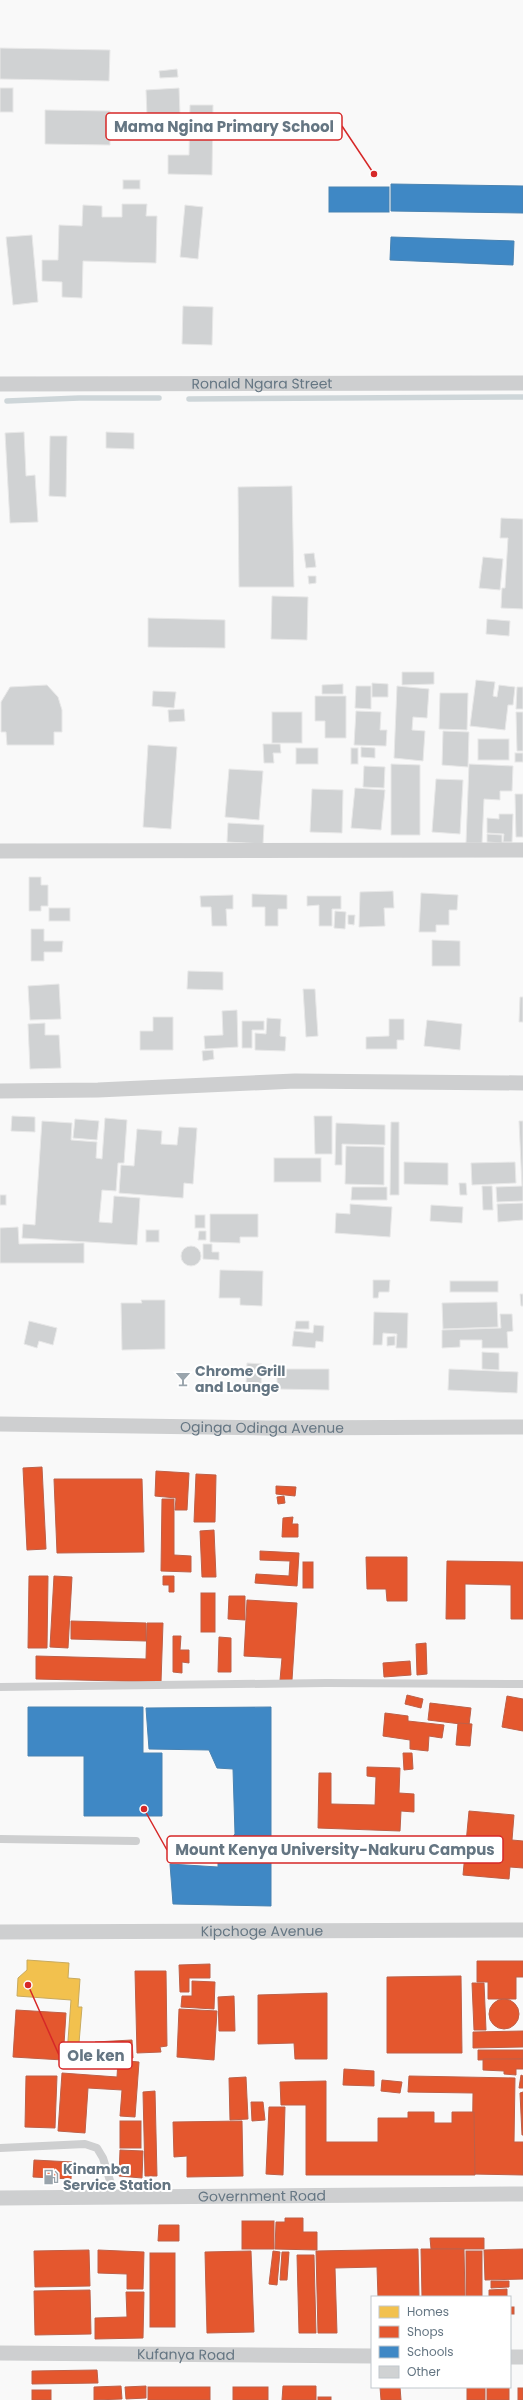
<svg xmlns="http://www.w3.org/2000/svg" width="523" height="2400" font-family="Poppins,sans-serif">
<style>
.homes{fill:#f2c14e;stroke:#c8aa5e}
.shops{fill:#e4572e;stroke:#be6048}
.schools{fill:#3f88c5;stroke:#4a83b1}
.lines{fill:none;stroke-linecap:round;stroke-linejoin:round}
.stream{stroke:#ced6d9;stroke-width:5.5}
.building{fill:#d0d2d3;stroke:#e8e8e8}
.service{stroke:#cecfd0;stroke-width:8}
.minor{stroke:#cecfd0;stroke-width:15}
.labels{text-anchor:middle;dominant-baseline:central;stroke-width:4;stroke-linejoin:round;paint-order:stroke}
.street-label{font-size:14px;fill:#657683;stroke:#fff}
.poi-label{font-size:14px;font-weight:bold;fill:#657683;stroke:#fff;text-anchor:start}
.leader{fill:none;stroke:#d62828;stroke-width:1.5}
.callout-dot{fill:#d62828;stroke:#fff;stroke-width:1.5}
.callout{fill:#fff;stroke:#d62828;stroke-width:1.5}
.callout-label{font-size:15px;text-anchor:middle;font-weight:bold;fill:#657683}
</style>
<rect width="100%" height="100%" fill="#f9f9f9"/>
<path class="homes" d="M 27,1960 L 69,1963 L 68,1978 L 80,1979 L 78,2007 L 82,2007 L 78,2055 L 67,2054 L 71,2000 L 17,1996 L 18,1978 L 27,1970 Z"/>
<g class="shops">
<path d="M 42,1467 L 46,1549 L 27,1550 L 23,1468 Z"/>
<path d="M 156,1471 L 189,1473 L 187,1510 L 175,1510 L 176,1498 L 155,1496 Z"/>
<path d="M 196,1474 L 216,1475 L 215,1522 L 194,1522 Z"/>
<path d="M 54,1479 L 142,1479 L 144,1552 L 57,1553 Z"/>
<path d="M 276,1486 L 296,1487 L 295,1496 L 276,1494 Z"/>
<path d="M 284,1496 L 285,1503 L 278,1504 L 277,1497 Z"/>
<path d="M 162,1499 L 174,1499 L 174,1555 L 191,1556 L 191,1572 L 161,1571 Z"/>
<path d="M 293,1517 L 292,1524 L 298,1524 L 298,1537 L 282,1537 L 283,1518 Z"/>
<path d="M 214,1530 L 216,1577 L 202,1577 L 200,1531 Z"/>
<path d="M 260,1551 L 299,1553 L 297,1586 L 255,1583 L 256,1574 L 289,1576 L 290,1561 L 260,1560 Z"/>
<path d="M 366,1557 L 407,1557 L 407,1601 L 387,1601 L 386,1589 L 367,1589 Z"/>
<path d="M 447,1561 L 523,1562 L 523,1619 L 511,1619 L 511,1585 L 465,1584 L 465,1619 L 446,1619 Z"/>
<rect x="303" y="1562" width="10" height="26"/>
<path d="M 29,1576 L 48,1576 L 47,1648 L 28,1648 Z"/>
<path d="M 54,1576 L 72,1577 L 68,1648 L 50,1647 Z"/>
<path d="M 163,1576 L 174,1576 L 174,1592 L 169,1592 L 169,1585 L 163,1585 Z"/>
<rect x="201" y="1593" width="14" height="39"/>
<path d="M 229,1596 L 245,1596 L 245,1620 L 228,1619 Z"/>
<path d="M 247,1600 L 297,1603 L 292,1680 L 280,1680 L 282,1658 L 244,1656 Z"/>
<path d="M 71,1621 L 146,1623 L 146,1641 L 71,1639 Z"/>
<path d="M 147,1623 L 163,1623 L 161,1682 L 36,1679 L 36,1656 L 146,1659 Z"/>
<path d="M 173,1636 L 181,1636 L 180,1650 L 189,1650 L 189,1663 L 182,1662 L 182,1673 L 173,1672 Z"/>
<path d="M 219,1637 L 231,1638 L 231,1672 L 218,1672 Z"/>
<path d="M 426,1643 L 427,1674 L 417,1675 L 416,1644 Z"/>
<path d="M 410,1661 L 411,1675 L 384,1677 L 383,1663 Z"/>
<path d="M 407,1695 L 423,1699 L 421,1708 L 405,1704 Z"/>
<path d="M 507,1696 L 523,1699 L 523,1731 L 502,1727 Z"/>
<path d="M 430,1703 L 471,1708 L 469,1725 L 428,1720 Z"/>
<path d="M 385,1713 L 408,1716 L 408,1721 L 444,1725 L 442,1738 L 429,1736 L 428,1751 L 410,1749 L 410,1740 L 383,1736 Z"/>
<path d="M 458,1723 L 472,1724 L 470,1746 L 456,1745 Z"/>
<path d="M 403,1753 L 412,1753 L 413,1769 L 404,1770 Z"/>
<path d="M 367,1767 L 400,1768 L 399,1793 L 414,1794 L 414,1812 L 401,1811 L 400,1831 L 318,1828 L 319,1773 L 331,1773 L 331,1804 L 375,1805 L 376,1777 L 367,1776 Z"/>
<path d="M 469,1811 L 514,1815 L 512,1840 L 523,1841 L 523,1868 L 510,1867 L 509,1879 L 463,1875 Z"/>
<path d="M 477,1961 L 523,1961 L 523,1977 L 516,1977 L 516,1999 L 488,1999 L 488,1982 L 477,1982 Z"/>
<path d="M 210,1964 L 210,1978 L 189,1978 L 189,1992 L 180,1992 L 179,1965 Z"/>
<path d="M 135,1971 L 166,1971 L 167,2046 L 160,2047 L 161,2052 L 137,2053 Z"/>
<path d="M 461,1976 L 462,2053 L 387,2053 L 387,1977 Z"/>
<path d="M 192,1981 L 215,1982 L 214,2009 L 181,2007 L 182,1996 L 192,1996 Z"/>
<path d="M 472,1983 L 484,1983 L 486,2030 L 474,2030 Z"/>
<path d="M 327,1993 L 327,2059 L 295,2059 L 294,2043 L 258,2044 L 258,1995 Z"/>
<path d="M 234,1996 L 235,2031 L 219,2031 L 218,1997 Z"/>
<circle cx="504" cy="2014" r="15"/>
<path d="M 179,2009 L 217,2011 L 214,2060 L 177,2057 Z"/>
<path d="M 16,2010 L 66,2013 L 63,2060 L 13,2057 Z"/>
<path d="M 523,2031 L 523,2047 L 473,2048 L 473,2032 Z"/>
<path d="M 132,2040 L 133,2058 L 96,2060 L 95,2042 Z"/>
<path d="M 478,2050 L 523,2050 L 523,2059 L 478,2060 Z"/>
<path d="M 483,2059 L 523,2059 L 523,2069 L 516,2069 L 516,2075 L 504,2074 L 504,2071 L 483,2070 Z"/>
<path d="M 118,2060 L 139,2062 L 135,2117 L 120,2116 L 122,2090 L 88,2088 L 85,2133 L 58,2131 L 62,2073 L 117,2077 Z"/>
<path d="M 344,2069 L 374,2071 L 374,2086 L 343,2085 Z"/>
<path d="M 521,2075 L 523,2076 L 523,2088 L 519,2088 Z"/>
<path d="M 26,2076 L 57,2076 L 55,2128 L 25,2127 Z"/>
<path d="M 409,2076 L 515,2078 L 514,2142 L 523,2142 L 523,2175 L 472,2174 L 473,2093 L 408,2092 Z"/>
<path d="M 246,2077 L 248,2119 L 230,2120 L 229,2078 Z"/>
<path d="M 382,2080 L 402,2082 L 400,2093 L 381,2091 Z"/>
<path d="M 326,2081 L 326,2142 L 378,2142 L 378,2118 L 408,2118 L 408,2112 L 434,2112 L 434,2123 L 452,2123 L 452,2112 L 474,2112 L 475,2175 L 306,2175 L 306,2105 L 281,2105 L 280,2082 Z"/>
<path d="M 155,2091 L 157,2176 L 145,2176 L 143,2092 Z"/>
<path d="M 523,2092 L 523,2135 L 522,2135 L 520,2093 Z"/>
<path d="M 251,2102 L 263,2102 L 265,2120 L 252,2121 Z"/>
<path d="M 269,2107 L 285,2107 L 283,2175 L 266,2174 Z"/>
<rect x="120" y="2121" width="21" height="27"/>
<path d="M 242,2121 L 243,2176 L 187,2177 L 187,2156 L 174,2157 L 173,2122 Z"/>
<path d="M 120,2150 L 143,2151 L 142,2178 L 119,2176 Z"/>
<path d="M 34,2160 L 72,2162 L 71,2179 L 33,2177 Z"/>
<path d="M 285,2218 L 303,2218 L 303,2232 L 317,2232 L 317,2250 L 275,2249 L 276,2222 L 285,2222 Z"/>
<rect x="242" y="2221" width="32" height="28"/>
<path d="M 159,2225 L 179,2225 L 179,2241 L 158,2241 Z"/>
<path d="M 430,2238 L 484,2238 L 484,2249 L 431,2249 Z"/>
<path d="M 418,2249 L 419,2297 L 378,2297 L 377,2267 L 335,2268 L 337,2333 L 318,2333 L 316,2251 Z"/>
<path d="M 421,2249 L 464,2249 L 465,2297 L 422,2297 Z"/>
<path d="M 523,2249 L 523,2279 L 485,2280 L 484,2250 Z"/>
<path d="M 89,2250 L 90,2286 L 35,2287 L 34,2251 Z"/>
<path d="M 98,2250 L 144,2252 L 143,2289 L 127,2289 L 127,2274 L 98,2273 Z"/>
<path d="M 251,2251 L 254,2332 L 207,2333 L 205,2252 Z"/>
<path d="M 273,2251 L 280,2252 L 277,2285 L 269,2284 Z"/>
<rect x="466" y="2251" width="16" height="46"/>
<path d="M 282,2252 L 289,2252 L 287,2280 L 280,2280 Z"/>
<rect x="150" y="2253" width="25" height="74"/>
<path d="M 297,2255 L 314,2255 L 316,2333 L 299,2333 Z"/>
<path d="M 491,2281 L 509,2281 L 509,2287 L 491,2288 Z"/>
<path d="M 507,2289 L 507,2297 L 489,2297 L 489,2290 Z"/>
<path d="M 90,2290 L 91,2334 L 35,2335 L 34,2291 Z"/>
<path d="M 126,2292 L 144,2292 L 143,2338 L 95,2339 L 95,2318 L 127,2317 Z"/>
<rect x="510" y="2307" width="4" height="7"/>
<path d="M 97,2370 L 98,2383 L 32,2384 L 32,2371 Z"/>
<path d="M 121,2386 L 122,2399 L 94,2400 L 94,2387 Z"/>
<path d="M 146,2386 L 146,2398 L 126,2399 L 125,2387 Z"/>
<path d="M 283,2386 L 316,2386 L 316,2400 L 282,2400 Z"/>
<rect x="148" y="2387" width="62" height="13"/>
<rect x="233" y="2387" width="35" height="13"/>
<path d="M 380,2387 L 400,2387 L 401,2400 L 381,2400 Z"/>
<rect x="467" y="2387" width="18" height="13"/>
<rect x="487" y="2387" width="22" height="13"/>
<rect x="518" y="2388" width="5" height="12"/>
<rect x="32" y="2390" width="19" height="10"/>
<rect x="318" y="2397" width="13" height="3"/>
</g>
<g class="schools">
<path d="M 391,184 L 523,186 L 523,213 L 391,211 Z"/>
<rect x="329" y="187" width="60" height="25"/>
<path d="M 391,237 L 514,241 L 513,265 L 390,260 Z"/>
<path d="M 28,1707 L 143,1707 L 143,1753 L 162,1753 L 162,1816 L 84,1816 L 84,1756 L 28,1756 Z"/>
<path d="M 271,1707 L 271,1906 L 173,1904 L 170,1864 L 218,1867 L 218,1853 L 235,1834 L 233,1769 L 217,1768 L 209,1750 L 149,1749 L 146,1708 Z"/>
</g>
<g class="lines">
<g class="stream">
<path d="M 189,399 L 523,397"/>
<path d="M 7,401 L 79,398 L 159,398"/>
</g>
</g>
<g class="building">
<path d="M 0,48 L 110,50 L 109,81 L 0,79 Z"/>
<path d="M 177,69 L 178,77 L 160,78 L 159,71 Z"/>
<rect x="0" y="88" width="13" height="24"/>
<path d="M 179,88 L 180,114 L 147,116 L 146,90 Z"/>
<path d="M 190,105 L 213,105 L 212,175 L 168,174 L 168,155 L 189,155 Z"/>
<path d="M 45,110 L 110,111 L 110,145 L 45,144 Z"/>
<rect x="123" y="180" width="17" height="9"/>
<path d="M 122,204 L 147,204 L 146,216 L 157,216 L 156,263 L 83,261 L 82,298 L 62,297 L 62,282 L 42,281 L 42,260 L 58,260 L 59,225 L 82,226 L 83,205 L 102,206 L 102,217 L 122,217 Z"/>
<path d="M 185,205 L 203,207 L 198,259 L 180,257 Z"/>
<path d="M 32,235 L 38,302 L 13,305 L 6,237 Z"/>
<path d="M 183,306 L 213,307 L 212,345 L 182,344 Z"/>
<path d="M 24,432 L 26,476 L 35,475 L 38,522 L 10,523 L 5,433 Z"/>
<path d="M 106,432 L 134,433 L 134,449 L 106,448 Z"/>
<path d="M 50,436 L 67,436 L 66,497 L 49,496 Z"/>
<path d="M 292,486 L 294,587 L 239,587 L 238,487 Z"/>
<path d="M 501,518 L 523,519 L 523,609 L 501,608 L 502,588 L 505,588 L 508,538 L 500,538 Z"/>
<path d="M 314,553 L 316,567 L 306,568 L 304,554 Z"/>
<path d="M 483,557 L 503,559 L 500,590 L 479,588 Z"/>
<path d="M 308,576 L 316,576 L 316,583 L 309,584 Z"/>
<path d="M 272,596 L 308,597 L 307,640 L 271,639 Z"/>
<path d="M 148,618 L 225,620 L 225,648 L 148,647 Z"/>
<path d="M 487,619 L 510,621 L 509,636 L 486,634 Z"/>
<path d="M 402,672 L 434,672 L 434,684 L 402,685 Z"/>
<path d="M 476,680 L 495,682 L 493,696 L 497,697 L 499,685 L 515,687 L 513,705 L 508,705 L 505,730 L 470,726 Z"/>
<path d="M 372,683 L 388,684 L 388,697 L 372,697 Z"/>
<path d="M 343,684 L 343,694 L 322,694 L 322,685 Z"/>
<path d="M 47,685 L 58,697 L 62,710 L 62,732 L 54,732 L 54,745 L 7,745 L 6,732 L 1,732 L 1,702 L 10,687 Z"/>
<path d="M 356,686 L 371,686 L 371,709 L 355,708 Z"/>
<path d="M 397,686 L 429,689 L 427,718 L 413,717 L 412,730 L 425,731 L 423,761 L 394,758 Z"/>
<path d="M 517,687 L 523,687 L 523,709 L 516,709 Z"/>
<path d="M 153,691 L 176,692 L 174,708 L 152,706 Z"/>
<path d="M 440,693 L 468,693 L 467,730 L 439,729 Z"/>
<path d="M 315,696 L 346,696 L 346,738 L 325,738 L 325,721 L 315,721 Z"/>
<path d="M 184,709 L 185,721 L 169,722 L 168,710 Z"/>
<path d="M 356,711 L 381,712 L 380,730 L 387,730 L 386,746 L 354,745 Z"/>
<rect x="272" y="712" width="30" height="31"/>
<path d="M 516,712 L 523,712 L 523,751 L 517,751 Z"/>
<path d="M 443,731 L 469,732 L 468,767 L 442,765 Z"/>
<rect x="478" y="739" width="31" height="21"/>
<path d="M 263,744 L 280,744 L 281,753 L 273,753 L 274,763 L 264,763 Z"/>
<path d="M 148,745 L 177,747 L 171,829 L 143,827 Z"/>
<path d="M 361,747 L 375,748 L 375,758 L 361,757 Z"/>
<rect x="296" y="748" width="22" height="16"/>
<rect x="351" y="748" width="7" height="16"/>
<rect x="515" y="753" width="8" height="9"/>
<path d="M 391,764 L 420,765 L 420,835 L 391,835 Z"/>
<path d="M 469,764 L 513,766 L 512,791 L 500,791 L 500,800 L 484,799 L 482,843 L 466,843 Z"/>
<path d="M 364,766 L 385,767 L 384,788 L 363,787 Z"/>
<path d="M 229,769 L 263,771 L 259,820 L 225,817 Z"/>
<path d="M 436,779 L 463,780 L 460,834 L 432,832 Z"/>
<path d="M 355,788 L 385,790 L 381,830 L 351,828 Z"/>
<path d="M 312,789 L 343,790 L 342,833 L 310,832 Z"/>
<path d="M 515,794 L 523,794 L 523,837 L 516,837 Z"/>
<path d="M 499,814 L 513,814 L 512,842 L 503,842 L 504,834 L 487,833 L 487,818 L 499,819 Z"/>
<path d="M 228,823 L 264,825 L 263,844 L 227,842 Z"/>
<path d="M 487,834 L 502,835 L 502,843 L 487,842 Z"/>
<path d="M 29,877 L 41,877 L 41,885 L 48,885 L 48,906 L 41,906 L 41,911 L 29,911 Z"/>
<path d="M 393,891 L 394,908 L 384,908 L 385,926 L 359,927 L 360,892 Z"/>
<path d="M 421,893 L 458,895 L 457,910 L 449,910 L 449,925 L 436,925 L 436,932 L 419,932 Z"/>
<path d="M 252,894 L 287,895 L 287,909 L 278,909 L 278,926 L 265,926 L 265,907 L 252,907 Z"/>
<path d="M 233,895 L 233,909 L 226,909 L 227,926 L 212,926 L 211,907 L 201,907 L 200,896 Z"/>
<path d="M 307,896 L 341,896 L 341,909 L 332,909 L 332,926 L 319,926 L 319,905 L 307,906 Z"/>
<rect x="49" y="908" width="21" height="13"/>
<path d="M 335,911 L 346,912 L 345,929 L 334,928 Z"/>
<path d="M 348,915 L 355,915 L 354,925 L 348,924 Z"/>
<path d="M 31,929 L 44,929 L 44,941 L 63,941 L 62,952 L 44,952 L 44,961 L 31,961 Z"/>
<path d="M 432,940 L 460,941 L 460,966 L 432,966 Z"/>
<path d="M 188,971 L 223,972 L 223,990 L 187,989 Z"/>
<path d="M 59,984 L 61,1019 L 30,1020 L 28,986 Z"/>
<path d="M 303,989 L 315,989 L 318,1036 L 306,1037 Z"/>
<path d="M 520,997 L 523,997 L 523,1022 L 519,1022 Z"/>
<path d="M 237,1010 L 238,1047 L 205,1049 L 204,1036 L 223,1035 L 222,1011 Z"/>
<path d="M 153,1017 L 173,1017 L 173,1050 L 140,1050 L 140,1031 L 153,1031 Z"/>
<path d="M 267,1018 L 281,1019 L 280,1036 L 286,1037 L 285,1051 L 255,1050 L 255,1033 L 266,1034 Z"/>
<path d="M 389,1019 L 404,1019 L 404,1040 L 397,1040 L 397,1049 L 366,1049 L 366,1037 L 389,1036 Z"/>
<path d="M 427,1020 L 462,1024 L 460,1050 L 424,1046 Z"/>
<path d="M 242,1021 L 264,1021 L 264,1030 L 252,1030 L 252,1048 L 242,1048 Z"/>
<path d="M 45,1023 L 45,1035 L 59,1035 L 61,1068 L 30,1069 L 28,1024 Z"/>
<path d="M 213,1050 L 214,1059 L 203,1061 L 202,1051 Z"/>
<path d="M 12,1116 L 35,1117 L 35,1132 L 11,1131 Z"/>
<path d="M 314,1116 L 332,1116 L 332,1154 L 315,1154 Z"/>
<path d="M 105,1118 L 127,1120 L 124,1163 L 118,1163 L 116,1191 L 102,1190 L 99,1222 L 112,1223 L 114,1196 L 140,1198 L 137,1245 L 22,1238 L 23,1224 L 35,1225 L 42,1121 L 72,1123 L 71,1140 L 97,1142 L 96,1158 L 102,1159 Z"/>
<path d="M 75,1119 L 99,1121 L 97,1140 L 73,1138 Z"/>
<path d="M 519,1121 L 523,1121 L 523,1201 L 497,1202 L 496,1187 L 522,1186 Z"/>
<path d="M 391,1122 L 399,1122 L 399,1195 L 390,1195 Z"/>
<path d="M 336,1123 L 385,1125 L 385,1145 L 342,1144 L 342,1165 L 335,1165 Z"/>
<path d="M 179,1127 L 197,1128 L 193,1184 L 184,1183 L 183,1198 L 119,1193 L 121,1165 L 134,1166 L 137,1129 L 162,1131 L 161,1144 L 177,1145 Z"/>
<path d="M 346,1146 L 384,1147 L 384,1185 L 345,1184 Z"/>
<rect x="274" y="1158" width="47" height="24"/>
<path d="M 404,1162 L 448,1163 L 448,1185 L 404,1184 Z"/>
<path d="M 515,1162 L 516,1183 L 472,1185 L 471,1163 Z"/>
<path d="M 459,1183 L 466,1183 L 467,1195 L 460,1195 Z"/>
<path d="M 482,1186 L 492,1186 L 493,1210 L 483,1210 Z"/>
<path d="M 352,1187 L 387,1187 L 387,1200 L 351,1200 Z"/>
<rect x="0" y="1195" width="6" height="10"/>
<path d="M 523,1203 L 523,1220 L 498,1222 L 497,1204 Z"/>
<path d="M 350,1204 L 392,1207 L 390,1237 L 335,1233 L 336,1213 L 350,1214 Z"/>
<path d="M 431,1205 L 463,1207 L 462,1223 L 430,1221 Z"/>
<path d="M 210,1214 L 258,1214 L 258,1237 L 240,1237 L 240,1243 L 210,1242 Z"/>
<rect x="195" y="1215" width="10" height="13"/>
<path d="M 18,1227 L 19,1244 L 84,1243 L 84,1263 L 0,1263 L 0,1228 Z"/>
<rect x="146" y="1230" width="13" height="12"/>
<path d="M 199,1231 L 206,1231 L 206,1240 L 198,1240 Z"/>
<path d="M 203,1244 L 212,1244 L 212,1252 L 219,1252 L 219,1260 L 203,1259 Z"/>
<circle cx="191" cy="1256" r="10"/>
<path d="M 220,1270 L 263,1271 L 262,1306 L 240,1305 L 240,1298 L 219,1298 Z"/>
<path d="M 373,1280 L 390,1280 L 389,1292 L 379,1292 L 378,1298 L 373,1298 Z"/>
<rect x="450" y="1281" width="48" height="11"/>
<path d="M 520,1294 L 523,1294 L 523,1306 L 521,1306 Z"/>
<path d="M 141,1300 L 165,1300 L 165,1349 L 122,1350 L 121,1303 L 142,1303 Z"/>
<path d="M 497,1302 L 498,1327 L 443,1329 L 442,1303 Z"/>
<path d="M 374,1312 L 408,1313 L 407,1348 L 396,1348 L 397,1334 L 383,1333 L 382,1345 L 373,1345 Z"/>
<path d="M 500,1314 L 512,1314 L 513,1331 L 507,1332 L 508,1348 L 482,1348 L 482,1340 L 460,1340 L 460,1347 L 442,1348 L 442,1330 L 501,1328 Z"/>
<path d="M 29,1321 L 57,1328 L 53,1345 L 39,1341 L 37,1348 L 24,1344 Z"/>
<path d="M 296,1321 L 309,1321 L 309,1329 L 295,1329 Z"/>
<path d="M 314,1325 L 324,1326 L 323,1342 L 316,1341 L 315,1348 L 292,1346 L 294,1331 L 313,1333 Z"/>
<path d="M 395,1336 L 395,1345 L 387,1346 L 387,1337 Z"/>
<path d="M 482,1352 L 499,1353 L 499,1370 L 482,1369 Z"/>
<path d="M 247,1363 L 262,1364 L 261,1384 L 246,1384 Z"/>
<path d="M 277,1369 L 329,1369 L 329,1390 L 277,1389 Z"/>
<path d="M 449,1369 L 518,1372 L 517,1393 L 448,1390 Z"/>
</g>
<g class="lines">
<g class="service">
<path d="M 0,1687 L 326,1683 L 523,1684"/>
<path d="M 0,1839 L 136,1841"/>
<path d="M 0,2148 L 85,2144 L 97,2148 L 103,2158 L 115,2197"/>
</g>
<g class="minor">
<path id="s1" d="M 0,384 L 523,383"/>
<path d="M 0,851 L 523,850"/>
<path d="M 0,1091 L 98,1090 L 295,1081 L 523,1083"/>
<path id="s2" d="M 0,1424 L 266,1428 L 523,1427"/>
<path id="s3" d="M 0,1932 L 523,1930"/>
<path id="s4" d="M 0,2198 L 523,2194"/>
<path id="s5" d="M 0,2353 L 372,2356"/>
<path d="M 510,2357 L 523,2357"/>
</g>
</g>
<defs>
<g id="bar-bare" transform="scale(1.2)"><path d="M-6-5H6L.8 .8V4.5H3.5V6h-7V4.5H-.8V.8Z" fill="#99a4ac" stroke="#fff" stroke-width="2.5" paint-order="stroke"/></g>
<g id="fuel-bare" transform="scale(1.2)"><path d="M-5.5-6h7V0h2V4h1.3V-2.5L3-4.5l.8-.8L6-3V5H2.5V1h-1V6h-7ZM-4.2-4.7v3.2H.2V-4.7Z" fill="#99a4ac" stroke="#fff" stroke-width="2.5" paint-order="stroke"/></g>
</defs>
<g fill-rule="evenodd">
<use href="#bar-bare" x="183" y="1379"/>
<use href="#fuel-bare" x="51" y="2177"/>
</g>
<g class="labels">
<g class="street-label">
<text stroke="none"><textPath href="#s1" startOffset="262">Ronald Ngara Street</textPath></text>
<text stroke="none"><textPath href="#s2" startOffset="262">Oginga Odinga Avenue</textPath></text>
<text stroke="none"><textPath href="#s3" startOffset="262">Kipchoge Avenue</textPath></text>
<text stroke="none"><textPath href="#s4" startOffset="262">Government Road</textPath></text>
<text stroke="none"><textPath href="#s5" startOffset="186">Kufanya Road</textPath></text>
</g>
<g class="poi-label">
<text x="195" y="1371">Chrome Grill<tspan x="195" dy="16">and Lounge</tspan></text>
<text x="63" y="2169">Kinamba<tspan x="63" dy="16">Service Station</tspan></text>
</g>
</g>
<path class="leader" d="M374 174L342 126M144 1809L167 1850M28 1985L59 2055"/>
<g class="callout-dot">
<circle cx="374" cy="174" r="4"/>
<circle cx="144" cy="1809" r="4"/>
<circle cx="28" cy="1985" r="4"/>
</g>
<g class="callout">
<rect x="106" y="113" width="236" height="27" rx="4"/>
<rect x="167" y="1836" width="336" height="27" rx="4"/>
<rect x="59" y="2042" width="73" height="27" rx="4"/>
</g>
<g class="callout-label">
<text x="224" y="132">Mama Ngina Primary School</text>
<text x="335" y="1855">Mount Kenya University-Nakuru Campus</text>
<text x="96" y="2061">Ole ken</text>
</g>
<rect x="371" y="2296" width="140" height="92" fill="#ffffff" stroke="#c1c8cd"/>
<rect x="379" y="2306" width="20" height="12" fill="#f2c14e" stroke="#c1c8cd"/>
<text x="407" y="2316" font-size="12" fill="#657683">Homes</text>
<rect x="379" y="2326" width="20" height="12" fill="#e4572e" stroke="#c1c8cd"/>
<text x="407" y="2336" font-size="12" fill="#657683">Shops</text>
<rect x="379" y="2346" width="20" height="12" fill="#3f88c5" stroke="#c1c8cd"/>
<text x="407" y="2356" font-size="12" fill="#657683">Schools</text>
<rect x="379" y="2366" width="20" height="12" fill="#d0d2d3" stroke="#c1c8cd"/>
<text x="407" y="2376" font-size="12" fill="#657683">Other</text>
</svg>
